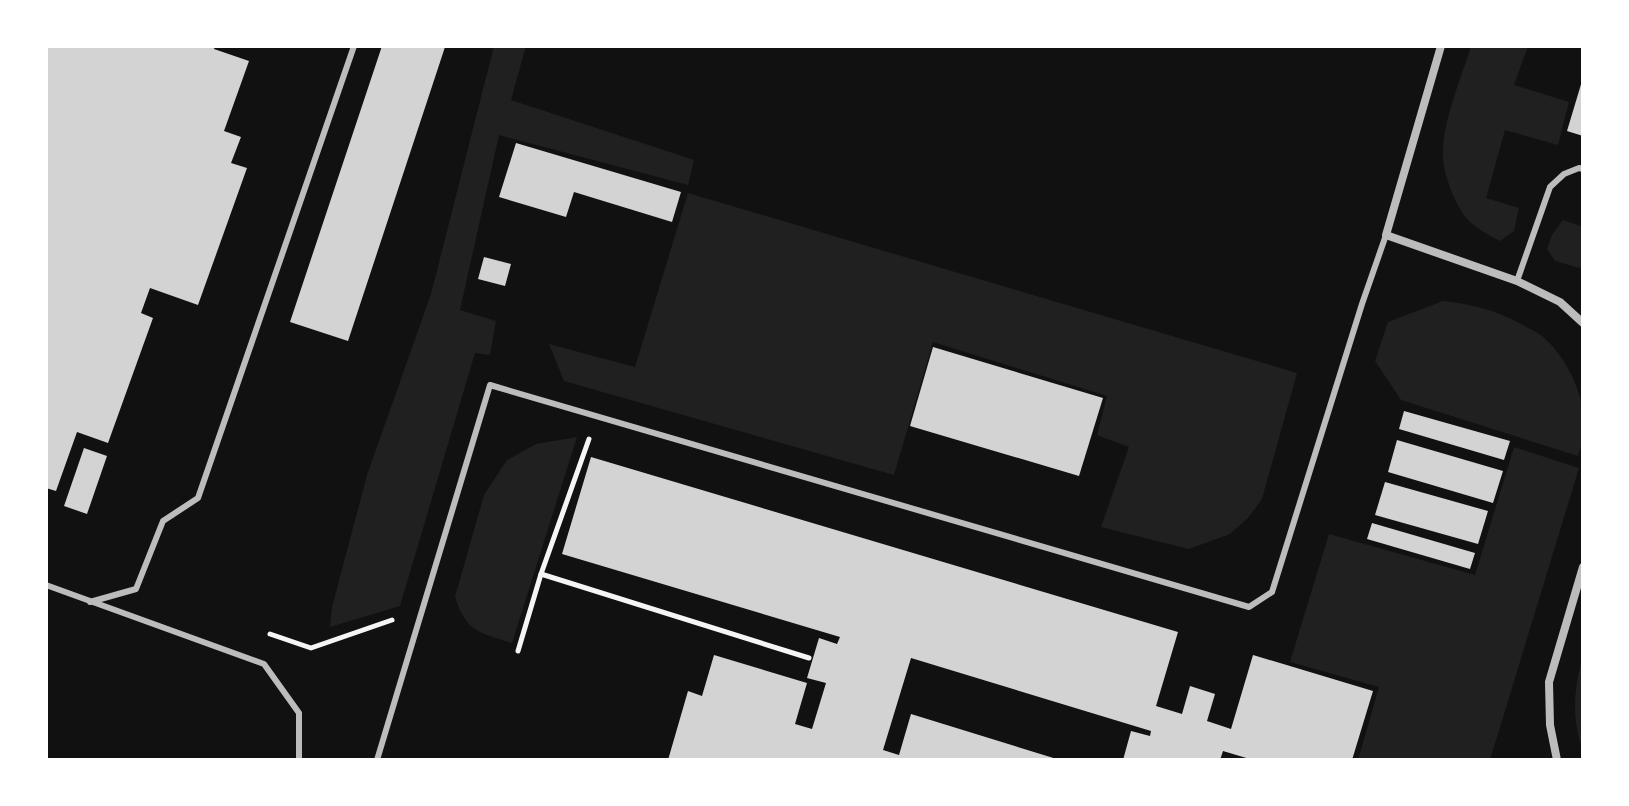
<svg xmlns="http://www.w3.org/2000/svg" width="1629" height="806" font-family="Jost,sans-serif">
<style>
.green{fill:#202020}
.building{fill:#d3d3d3}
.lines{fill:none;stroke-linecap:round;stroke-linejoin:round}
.path{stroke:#f5f5f5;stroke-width:5}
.service{stroke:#bcbcbc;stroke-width:6}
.minor{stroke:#bcbcbc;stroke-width:8}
</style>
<rect width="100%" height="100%" fill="#111"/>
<g class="green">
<path d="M 494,46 L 526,46 L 511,100 L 694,160 L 688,185 L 499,135 L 460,310 L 496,321 L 490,355 L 475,353 L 400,606 L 330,627 L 332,607 L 367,475 L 431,294 Z"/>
<path d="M 1471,46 L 1528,46 L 1514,85 L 1569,102 L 1558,145 L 1505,130 L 1486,198 L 1519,208 L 1514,231 L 1500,241 C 1489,235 1477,229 1468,220 C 1456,207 1443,174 1443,156 C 1442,122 1461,79 1471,46 Z"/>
<path d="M 688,193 L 1297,373 L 1262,499 L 1248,518 L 1230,534 L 1189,549 L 1101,527 L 1129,447 L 1097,435 L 1107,396 L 933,342 L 894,475 L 564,381 L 549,344 L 635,367 Z"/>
<path d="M 1563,220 L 1583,227 L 1583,269 L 1555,261 L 1547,249 L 1552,235 Z"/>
<path d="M 1443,301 C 1472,304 1495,310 1521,324 C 1528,328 1536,331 1542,336 C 1570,360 1588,402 1583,438 C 1582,444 1580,450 1578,456 L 1401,400 L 1375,361 L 1388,322 Z"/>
<path d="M 577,437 L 512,643 C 480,633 466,632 455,597 L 484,495 L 507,460 L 536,444 Z"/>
<path d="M 1514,447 L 1579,468 L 1490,760 L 1358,760 L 1379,687 L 1290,662 L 1329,534 L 1475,575 Z"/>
<path d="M 1583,656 L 1583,694 L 1581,710 L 1583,749 C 1571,721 1574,685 1583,656 Z"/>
</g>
<g class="building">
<path d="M 46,46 L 215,46 L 214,49 L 249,61 L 224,131 L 241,137 L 231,163 L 247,168 L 198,305 L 150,288 L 141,313 L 153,318 L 108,443 L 77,432 L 56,491 L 46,488 Z"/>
<path d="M 382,46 L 445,47 L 348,341 L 290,322 Z"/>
<path d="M 1582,81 L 1583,81 L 1583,136 L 1567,131 Z"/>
<path d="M 516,143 L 681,192 L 672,222 L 574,192 L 566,217 L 499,197 Z"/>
<path d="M 484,257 L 511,264 L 505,286 L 478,279 Z"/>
<path d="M 933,347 L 1103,398 L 1079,476 L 910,426 Z"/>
<path d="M 1404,411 L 1510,441 L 1504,460 L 1399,429 Z"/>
<path d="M 1397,440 L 1503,471 L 1493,503 L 1388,472 Z"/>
<path d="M 84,448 L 107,456 L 87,514 L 64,506 Z"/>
<path d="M 591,457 L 1178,632 L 1156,706 L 1182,714 L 1190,686 L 1215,694 L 1207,721 L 1231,729 L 1253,655 L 1373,691 L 1352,760 L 1253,760 L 1223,751 L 1220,760 L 1123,760 L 1131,731 L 1150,736 L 1151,731 L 911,658 L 883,750 L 899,755 L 911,714 L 1060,760 L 668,760 L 688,691 L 702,696 L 714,655 L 807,683 L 795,724 L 812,729 L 826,683 L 807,678 L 819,638 L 837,644 L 840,637 L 562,554 Z"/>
<path d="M 1385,482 L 1488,511 L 1478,544 L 1375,515 Z"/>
<path d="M 1372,523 L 1475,553 L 1470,569 L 1367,539 Z"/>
</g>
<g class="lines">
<g class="path">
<path d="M 541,574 L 809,658"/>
<path d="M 270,634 L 311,648 L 392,620"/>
<path d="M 518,651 L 541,574 L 589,439"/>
</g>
<g class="service">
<path d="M 1517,281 L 1550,187 L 1564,174 L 1579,168 L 1583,169"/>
<path d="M 46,585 L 264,664 L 299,713 L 299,760"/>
<path d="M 90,602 L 136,589 L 163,521 L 198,498 L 354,46"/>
<path d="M 377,760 L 490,385 L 1249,607 L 1272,592 L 1362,304 L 1386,235"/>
</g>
<g class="minor">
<path d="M 1441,46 L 1386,235 L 1517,281 L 1560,302 L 1583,323"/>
<path d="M 1557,760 L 1550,725 L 1549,682 L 1583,567"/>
</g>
</g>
<rect width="1629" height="806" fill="none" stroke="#ffffff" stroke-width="96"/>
</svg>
